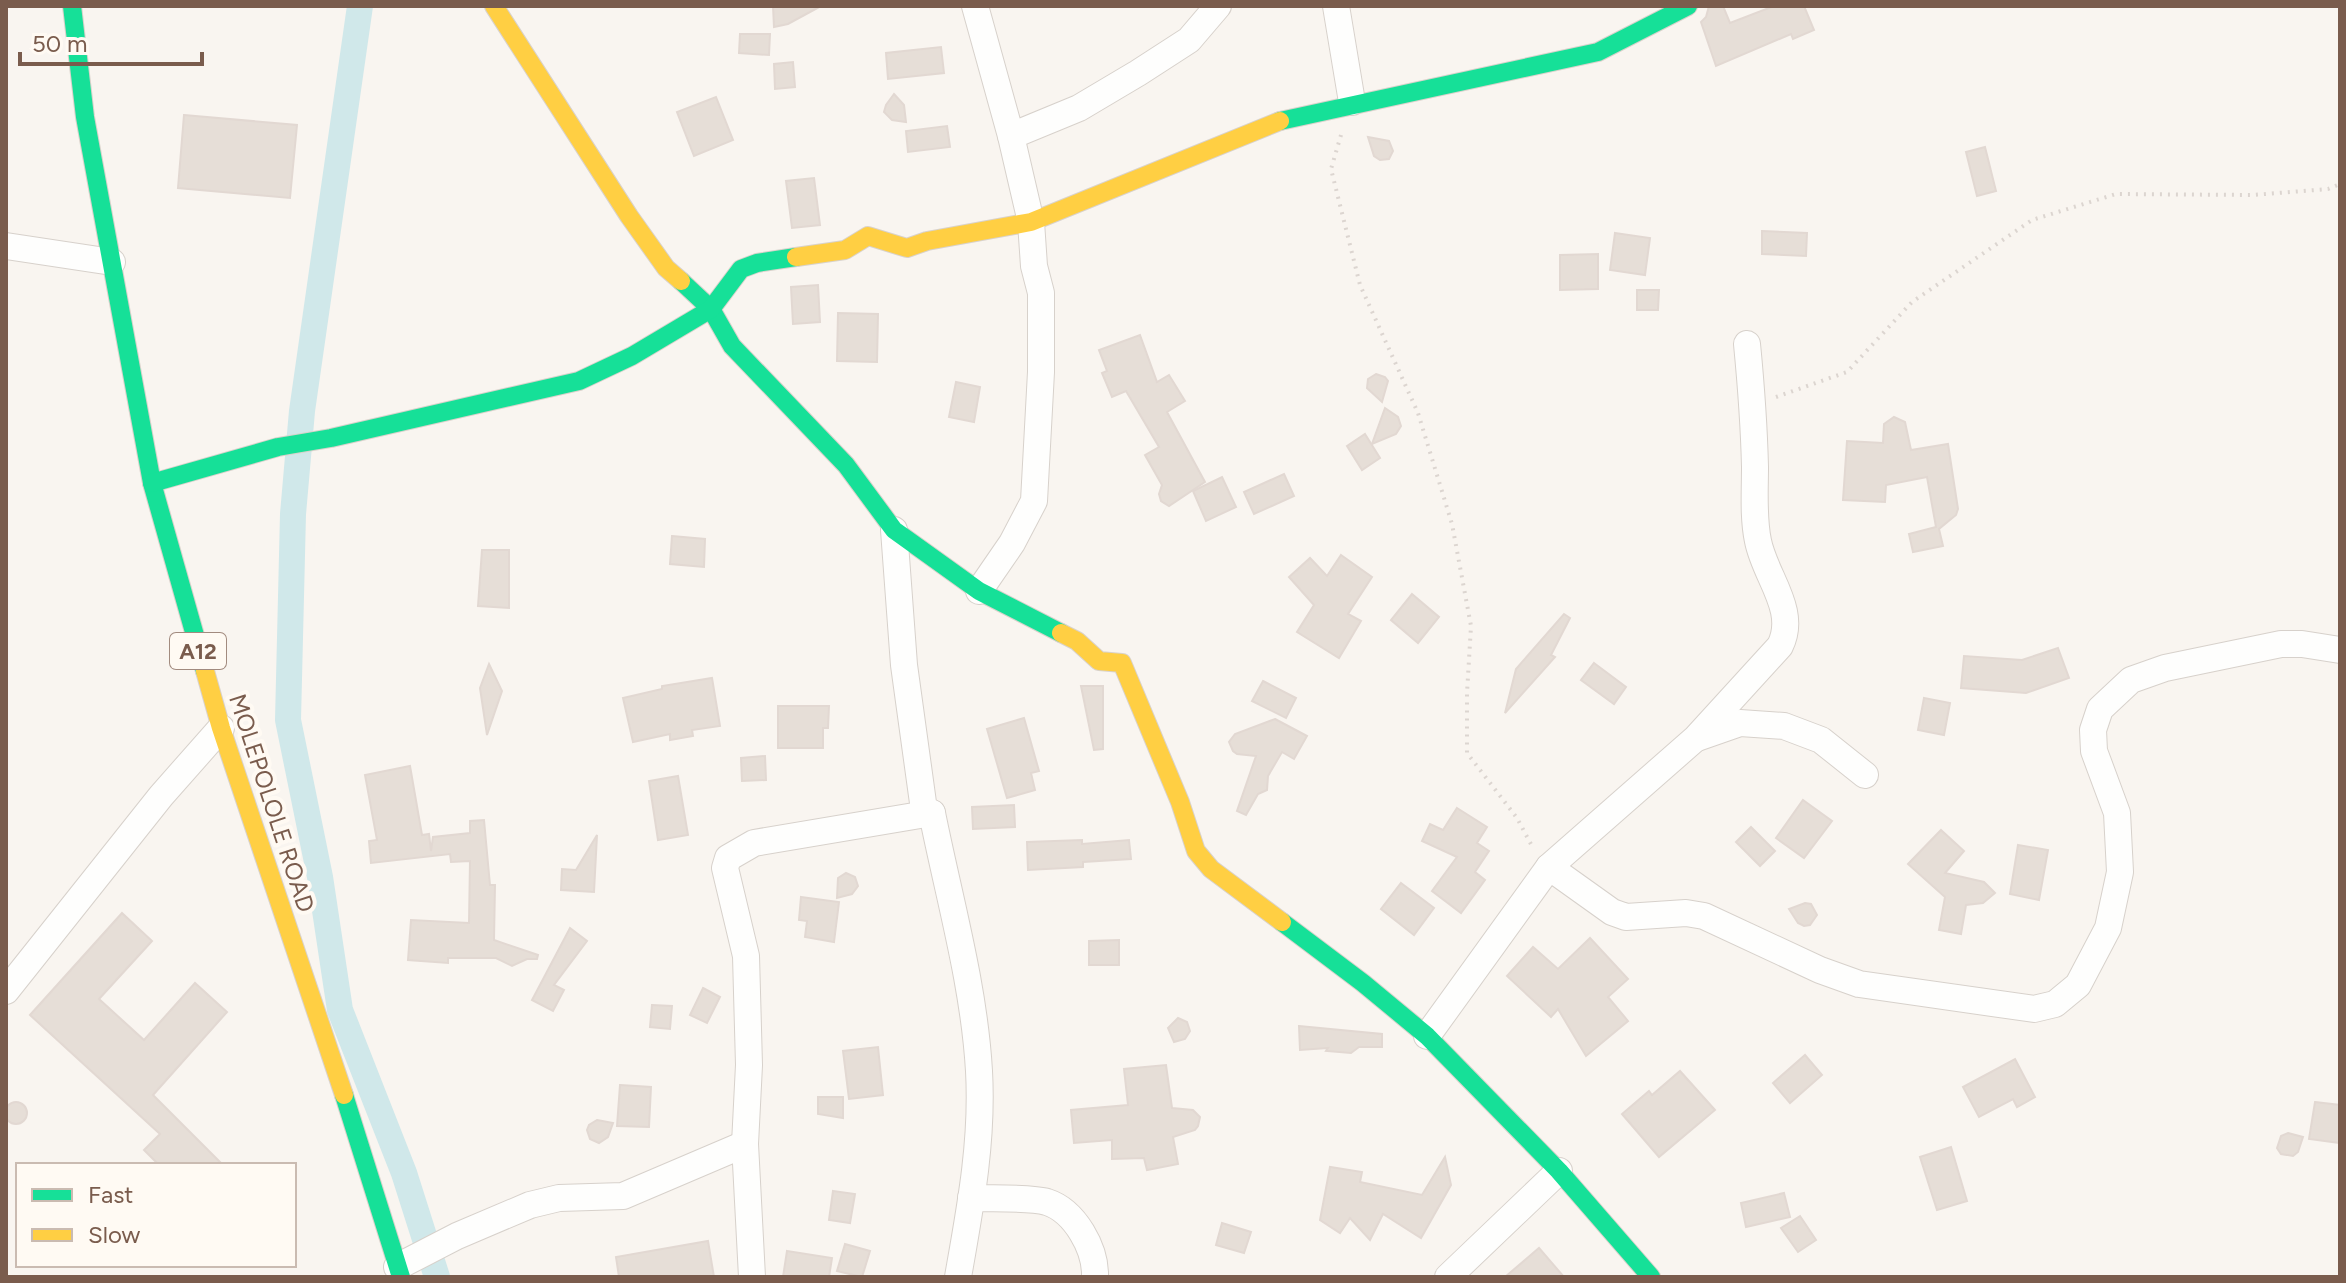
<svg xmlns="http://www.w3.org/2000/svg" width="2346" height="1283" font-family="Figtree,sans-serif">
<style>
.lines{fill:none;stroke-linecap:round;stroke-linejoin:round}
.canal{stroke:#d0e8ea;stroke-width:26}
.building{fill:#e6ded7;stroke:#e2d8d2;stroke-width:2}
.street-casing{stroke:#d7d1cb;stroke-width:28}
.fast-casing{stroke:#d9d2cb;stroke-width:20}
.slow-casing{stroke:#d9d2cb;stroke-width:20}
.path{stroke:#dcd5d0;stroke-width:4;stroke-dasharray:2 6;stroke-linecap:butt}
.street{stroke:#fefefd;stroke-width:26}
.fast{stroke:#16e098;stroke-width:18}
.slow{stroke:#ffcf43;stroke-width:18}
.labels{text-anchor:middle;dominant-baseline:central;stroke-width:8;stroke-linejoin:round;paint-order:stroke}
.shield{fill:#fffaf3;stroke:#a28b7f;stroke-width:2}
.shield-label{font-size:22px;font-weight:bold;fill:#7a5c4d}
.street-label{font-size:24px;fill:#7a5c4d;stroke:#fffaf3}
</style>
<rect width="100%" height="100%" fill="#f9f5f0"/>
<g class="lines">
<path class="canal" d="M 360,6 L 302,411 L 293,514 L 288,720 L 320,877 L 340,1010 L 404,1173 L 437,1277"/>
</g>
<g class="building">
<path d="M 773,6 L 821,6 L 788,24 L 774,27 Z"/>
<path d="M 1709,6 L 1723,6 L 1730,23 L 1774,6 L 1804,6 L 1814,30 L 1793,39 L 1791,34 L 1716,66 L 1701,22 L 1706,17 Z"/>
<path d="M 740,34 L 770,34 L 769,55 L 739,53 Z"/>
<path d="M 941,47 L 944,73 L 888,79 L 886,53 Z"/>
<path d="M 793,62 L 795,87 L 775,89 L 774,64 Z"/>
<path d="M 894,94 L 904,105 L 906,122 L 892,120 L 884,112 L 886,105 Z"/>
<path d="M 716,97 L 733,140 L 694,156 L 677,112 Z"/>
<path d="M 184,115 L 297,125 L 290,198 L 178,188 Z"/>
<path d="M 947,126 L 950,147 L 908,152 L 906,131 Z"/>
<path d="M 1368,137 L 1389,141 L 1393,151 L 1389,159 L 1380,160 L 1374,156 Z"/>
<path d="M 1985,147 L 1996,191 L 1977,196 L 1966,152 Z"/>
<path d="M 814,178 L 820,225 L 792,228 L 786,181 Z"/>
<path d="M 1762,231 L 1807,233 L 1806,256 L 1762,254 Z"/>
<path d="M 1615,233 L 1650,238 L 1645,275 L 1610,270 Z"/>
<path d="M 1598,254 L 1598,289 L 1560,290 L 1560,255 Z"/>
<path d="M 818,285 L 820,322 L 793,324 L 791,287 Z"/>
<path d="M 1637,290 L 1659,290 L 1658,310 L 1637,310 Z"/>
<path d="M 838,313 L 878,314 L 877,362 L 837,361 Z"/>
<path d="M 1140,335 L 1157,382 L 1169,375 L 1185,401 L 1167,412 L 1205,482 L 1169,506 L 1161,501 L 1159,494 L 1162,485 L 1145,455 L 1159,447 L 1126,391 L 1112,397 L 1102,373 L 1107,371 L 1099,350 Z"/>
<path d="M 1376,374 L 1385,377 L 1388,381 L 1382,402 L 1367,388 L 1368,379 Z"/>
<path d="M 956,382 L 980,387 L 974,422 L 949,417 Z"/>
<path d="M 1385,408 L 1398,417 L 1401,426 L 1396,434 L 1372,444 Z"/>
<path d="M 1894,417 L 1905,422 L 1911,450 L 1948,444 L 1958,509 L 1956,515 L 1939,529 L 1943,546 L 1913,552 L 1909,534 L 1936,527 L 1927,477 L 1886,485 L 1885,502 L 1843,500 L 1847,441 L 1883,443 L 1884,424 Z"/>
<path d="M 1365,434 L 1380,458 L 1362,470 L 1347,446 Z"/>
<path d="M 1284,474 L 1294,496 L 1254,514 L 1244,492 Z"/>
<path d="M 1222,477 L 1236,507 L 1206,521 L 1193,491 Z"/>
<path d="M 672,536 L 705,539 L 704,567 L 670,564 Z"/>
<path d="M 482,550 L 509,550 L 509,608 L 478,606 Z"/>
<path d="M 1341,555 L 1372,577 L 1348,614 L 1361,621 L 1339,658 L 1297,632 L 1314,605 L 1289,577 L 1310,558 L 1327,576 Z"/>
<path d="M 1412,594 L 1439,617 L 1418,643 L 1391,620 Z"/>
<path d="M 1564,614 L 1570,618 L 1551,655 L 1555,657 L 1505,713 L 1516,669 Z"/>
<path d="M 2058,648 L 2069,678 L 2026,693 L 1961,688 L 1964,656 L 2022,660 Z"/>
<path d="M 1594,663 L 1626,687 L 1614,704 L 1581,680 Z"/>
<path d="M 489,664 L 502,691 L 487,735 L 480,688 Z"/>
<path d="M 712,678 L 720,726 L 692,730 L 693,736 L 670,740 L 670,734 L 633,742 L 623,698 L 662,689 L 662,686 Z"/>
<path d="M 1263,681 L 1296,698 L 1286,718 L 1252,701 Z"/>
<path d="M 1081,686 L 1103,686 L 1103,749 L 1094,750 Z"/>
<path d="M 1924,698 L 1950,703 L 1944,735 L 1918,730 Z"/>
<path d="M 778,706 L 829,706 L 828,728 L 823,728 L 823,748 L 778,748 Z"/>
<path d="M 1024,718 L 1039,771 L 1031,773 L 1035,790 L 1007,798 L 987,729 Z"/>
<path d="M 1275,719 L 1307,736 L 1294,759 L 1282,752 L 1268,776 L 1267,790 L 1258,794 L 1246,815 L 1237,811 L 1256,756 L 1237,754 L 1233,751 L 1229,742 L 1235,734 Z"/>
<path d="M 765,756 L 766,780 L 742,781 L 741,758 Z"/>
<path d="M 410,766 L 422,835 L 429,834 L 431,851 L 433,837 L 470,833 L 470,821 L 484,820 L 490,885 L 495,885 L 494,940 L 538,955 L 537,959 L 527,959 L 512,966 L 496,958 L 448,958 L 448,963 L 408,960 L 411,920 L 469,923 L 470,861 L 451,862 L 450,854 L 371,863 L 369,841 L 377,840 L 365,775 Z"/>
<path d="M 678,776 L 688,835 L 658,840 L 649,781 Z"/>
<path d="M 1803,800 L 1832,821 L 1804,858 L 1776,838 Z"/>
<path d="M 1014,805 L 1015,827 L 973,829 L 972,807 Z"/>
<path d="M 1457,808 L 1487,827 L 1477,843 L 1489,851 L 1475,872 L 1485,880 L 1461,913 L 1432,891 L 1457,857 L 1422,841 L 1430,824 L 1443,830 Z"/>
<path d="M 1751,827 L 1775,851 L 1760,866 L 1736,842 Z"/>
<path d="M 1941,830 L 1964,851 L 1945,873 L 1984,882 L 1995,893 L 1983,903 L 1966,905 L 1961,934 L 1939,930 L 1945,897 L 1908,864 Z"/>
<path d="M 597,835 L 594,892 L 561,890 L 562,869 L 576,870 Z"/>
<path d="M 1082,840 L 1082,844 L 1129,840 L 1131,859 L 1083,862 L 1083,867 L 1028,870 L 1027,842 Z"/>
<path d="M 2018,845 L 2048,850 L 2039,900 L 2010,894 Z"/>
<path d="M 846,873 L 855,877 L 858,886 L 852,894 L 837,898 L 838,878 Z"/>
<path d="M 1401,883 L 1434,908 L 1414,935 L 1381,909 Z"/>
<path d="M 801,897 L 839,902 L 834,942 L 805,937 L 807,921 L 799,920 Z"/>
<path d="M 1805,903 L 1811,904 L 1817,915 L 1810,925 L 1804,926 L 1798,923 L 1789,909 Z"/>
<path d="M 122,913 L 152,941 L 99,999 L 144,1040 L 195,983 L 227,1012 L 153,1095 L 223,1165 L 159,1165 L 144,1150 L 160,1134 L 30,1015 Z"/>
<path d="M 570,928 L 587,941 L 554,985 L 564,990 L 553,1011 L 532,1000 Z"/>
<path d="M 1590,938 L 1628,979 L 1608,997 L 1628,1021 L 1586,1056 L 1558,1009 L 1551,1017 L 1507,976 L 1533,947 L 1558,969 Z"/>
<path d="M 1119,940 L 1119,965 L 1089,965 L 1089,941 Z"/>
<path d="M 703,988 L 720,997 L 707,1023 L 690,1015 Z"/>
<path d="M 652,1005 L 672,1006 L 670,1029 L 650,1027 Z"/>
<path d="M 1178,1018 L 1187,1022 L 1190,1031 L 1185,1039 L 1174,1042 L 1168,1028 Z"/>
<path d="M 1299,1026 L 1382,1034 L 1382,1047 L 1359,1047 L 1351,1053 L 1326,1051 L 1328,1048 L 1300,1050 Z"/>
<path d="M 878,1047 L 883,1095 L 849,1099 L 843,1051 Z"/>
<path d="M 1805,1055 L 1822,1075 L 1790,1103 L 1773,1083 Z"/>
<path d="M 2015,1059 L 2035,1097 L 2017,1107 L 2013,1099 L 1979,1117 L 1963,1087 Z"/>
<path d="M 1166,1065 L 1172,1108 L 1193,1110 L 1200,1117 L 1198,1126 L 1195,1130 L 1173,1137 L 1178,1164 L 1147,1170 L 1144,1158 L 1112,1159 L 1112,1140 L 1074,1143 L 1071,1110 L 1128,1105 L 1124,1069 Z"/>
<path d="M 1680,1071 L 1715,1110 L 1659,1157 L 1622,1114 L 1649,1091 L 1652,1095 Z"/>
<path d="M 620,1085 L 651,1087 L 649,1127 L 617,1126 Z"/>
<path d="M 818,1097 L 843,1097 L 843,1118 L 818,1114 Z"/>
<path d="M 2315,1102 L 2340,1105 L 2340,1143 L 2309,1139 Z"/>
<circle cx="16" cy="1113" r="11"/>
<path d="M 597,1120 L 613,1123 L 608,1137 L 599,1143 L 590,1139 L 587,1130 L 589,1125 Z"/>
<path d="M 2288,1133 L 2303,1137 L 2298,1152 L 2293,1156 L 2281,1154 L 2277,1148 L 2281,1136 Z"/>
<path d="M 1951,1147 L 1967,1201 L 1937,1210 L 1920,1157 Z"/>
<path d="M 1445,1157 L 1451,1185 L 1421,1238 L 1383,1214 L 1370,1240 L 1350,1218 L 1340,1233 L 1320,1220 L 1330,1167 L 1362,1172 L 1360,1182 L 1422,1195 Z"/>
<path d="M 833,1191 L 855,1194 L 850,1223 L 829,1220 Z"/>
<path d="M 1784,1193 L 1790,1217 L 1746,1227 L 1741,1203 Z"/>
<path d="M 1800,1216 L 1816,1240 L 1798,1252 L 1781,1228 Z"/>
<path d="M 1222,1223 L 1251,1232 L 1244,1253 L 1216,1245 Z"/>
<path d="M 708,1241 L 714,1277 L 619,1277 L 616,1257 Z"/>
<path d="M 845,1244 L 870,1251 L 862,1277 L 837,1271 Z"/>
<path d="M 1539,1248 L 1564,1277 L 1505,1277 Z"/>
<path d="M 787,1251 L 832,1258 L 829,1277 L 783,1277 Z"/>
</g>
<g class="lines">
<g class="street-casing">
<g id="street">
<path d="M 975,6 L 1011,136 L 1031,222 L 1034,266 L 1041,293 L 1041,372 L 1034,501 L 1012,543 L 979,591"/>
<path d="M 1336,6 L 1352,102"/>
<path d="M 1011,136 L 1079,108 L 1138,73 L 1189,40 L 1218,6"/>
<path d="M 6,246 L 112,262"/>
<path d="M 894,530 L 904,665 L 924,810 L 932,813 C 949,898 974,984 979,1071 C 983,1141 970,1209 958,1277"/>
<path d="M 1697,738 L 1740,723 L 1784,726 L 1821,740 L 1865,775"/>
<path d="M 1549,867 L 1612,912 L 1626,917 L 1686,913 L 1704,916 L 1820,970 L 1859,984 L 2034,1009 L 2055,1004 L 2078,985 L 2108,928 L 2120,872 L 2117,813 L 2094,751 L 2093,730 L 2100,709 L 2131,680 L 2165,668 L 2281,644 L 2302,644 L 2340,650"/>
<path d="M 6,991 L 161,796 L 221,728"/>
<path d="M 1427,1036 L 1549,867 L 1696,738 L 1780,646 C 1798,610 1765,577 1758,541 C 1753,518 1755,491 1755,467 C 1754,426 1751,385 1747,344"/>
<path d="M 971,1198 C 991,1199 1030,1197 1047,1202 C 1075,1211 1096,1249 1095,1277"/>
<path d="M 397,1267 L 457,1236 L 530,1205 L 559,1198 L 623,1196 L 745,1144"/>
<path d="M 752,1277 L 745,1144 L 749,1065 L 746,956 L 725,868 L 728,858 L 754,843 L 932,813"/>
<path d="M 1448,1277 L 1559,1171"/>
</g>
</g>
<g class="fast-casing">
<g id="fast">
<path d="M 72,6 L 85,117 L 152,483 L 205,671"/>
<path d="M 1280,121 L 1598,52 L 1688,6"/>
<path d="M 681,281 L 711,309 L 732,346 L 846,465 L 894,530 L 979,591 L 1061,633"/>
<path d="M 152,483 L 278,447 L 331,438 L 579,381 L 632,356 L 711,309 L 741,269 L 757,263 L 796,257"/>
<path d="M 1282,922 L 1363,983 L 1427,1036 L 1559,1171 L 1651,1277"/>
<path d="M 344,1095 L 401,1277"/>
</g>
</g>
<g class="slow-casing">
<g id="slow">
<path d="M 494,6 L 629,216 L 666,268 L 681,281"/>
<path d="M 796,257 L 845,250 L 868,236 L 907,248 L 927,241 L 1031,222 L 1280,121"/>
<path d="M 1061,633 L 1077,641 L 1099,661 L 1122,663 L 1180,802 L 1196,851 L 1211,869 L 1282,922"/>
<path d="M 205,671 L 221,728 L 344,1095"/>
</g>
</g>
<g class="path">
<path d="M 1341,135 L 1331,169 L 1360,285 L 1418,413 L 1452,524 L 1471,626 L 1467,693 L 1467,753 L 1517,818 L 1533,848"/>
<path d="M 1776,397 L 1847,372 L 1912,302 L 2032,220 L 2116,194 L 2253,195 L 2328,189 L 2340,184"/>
</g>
<use href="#street" class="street"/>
<use href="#fast" class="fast"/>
<use href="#slow" class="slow"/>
</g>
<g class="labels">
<rect class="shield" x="170" y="633" width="56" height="36" rx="6"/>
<g class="shield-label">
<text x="198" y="651">A12</text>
</g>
<g class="street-label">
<text transform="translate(272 803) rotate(72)">MOLEPOLOLE ROAD</text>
</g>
</g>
<rect width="2346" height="1283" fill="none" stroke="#7a5c4d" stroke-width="16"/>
<rect x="16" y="1163" width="280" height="104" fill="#fffaf3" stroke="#cabbb1" stroke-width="2"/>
<rect x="32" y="1189" width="40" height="12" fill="#16e098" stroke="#cabbb1" stroke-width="2"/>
<text x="88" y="1203" font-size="24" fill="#7a5c4d">Fast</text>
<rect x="32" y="1229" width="40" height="12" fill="#ffcf43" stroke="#cabbb1" stroke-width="2"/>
<text x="88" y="1243" font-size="24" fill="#7a5c4d">Slow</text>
<path d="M20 52v12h182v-12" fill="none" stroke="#7a5c4d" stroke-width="4"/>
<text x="32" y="52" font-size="24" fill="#7a5c4d" stroke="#fffaf3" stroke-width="6" paint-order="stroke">50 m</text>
</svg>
